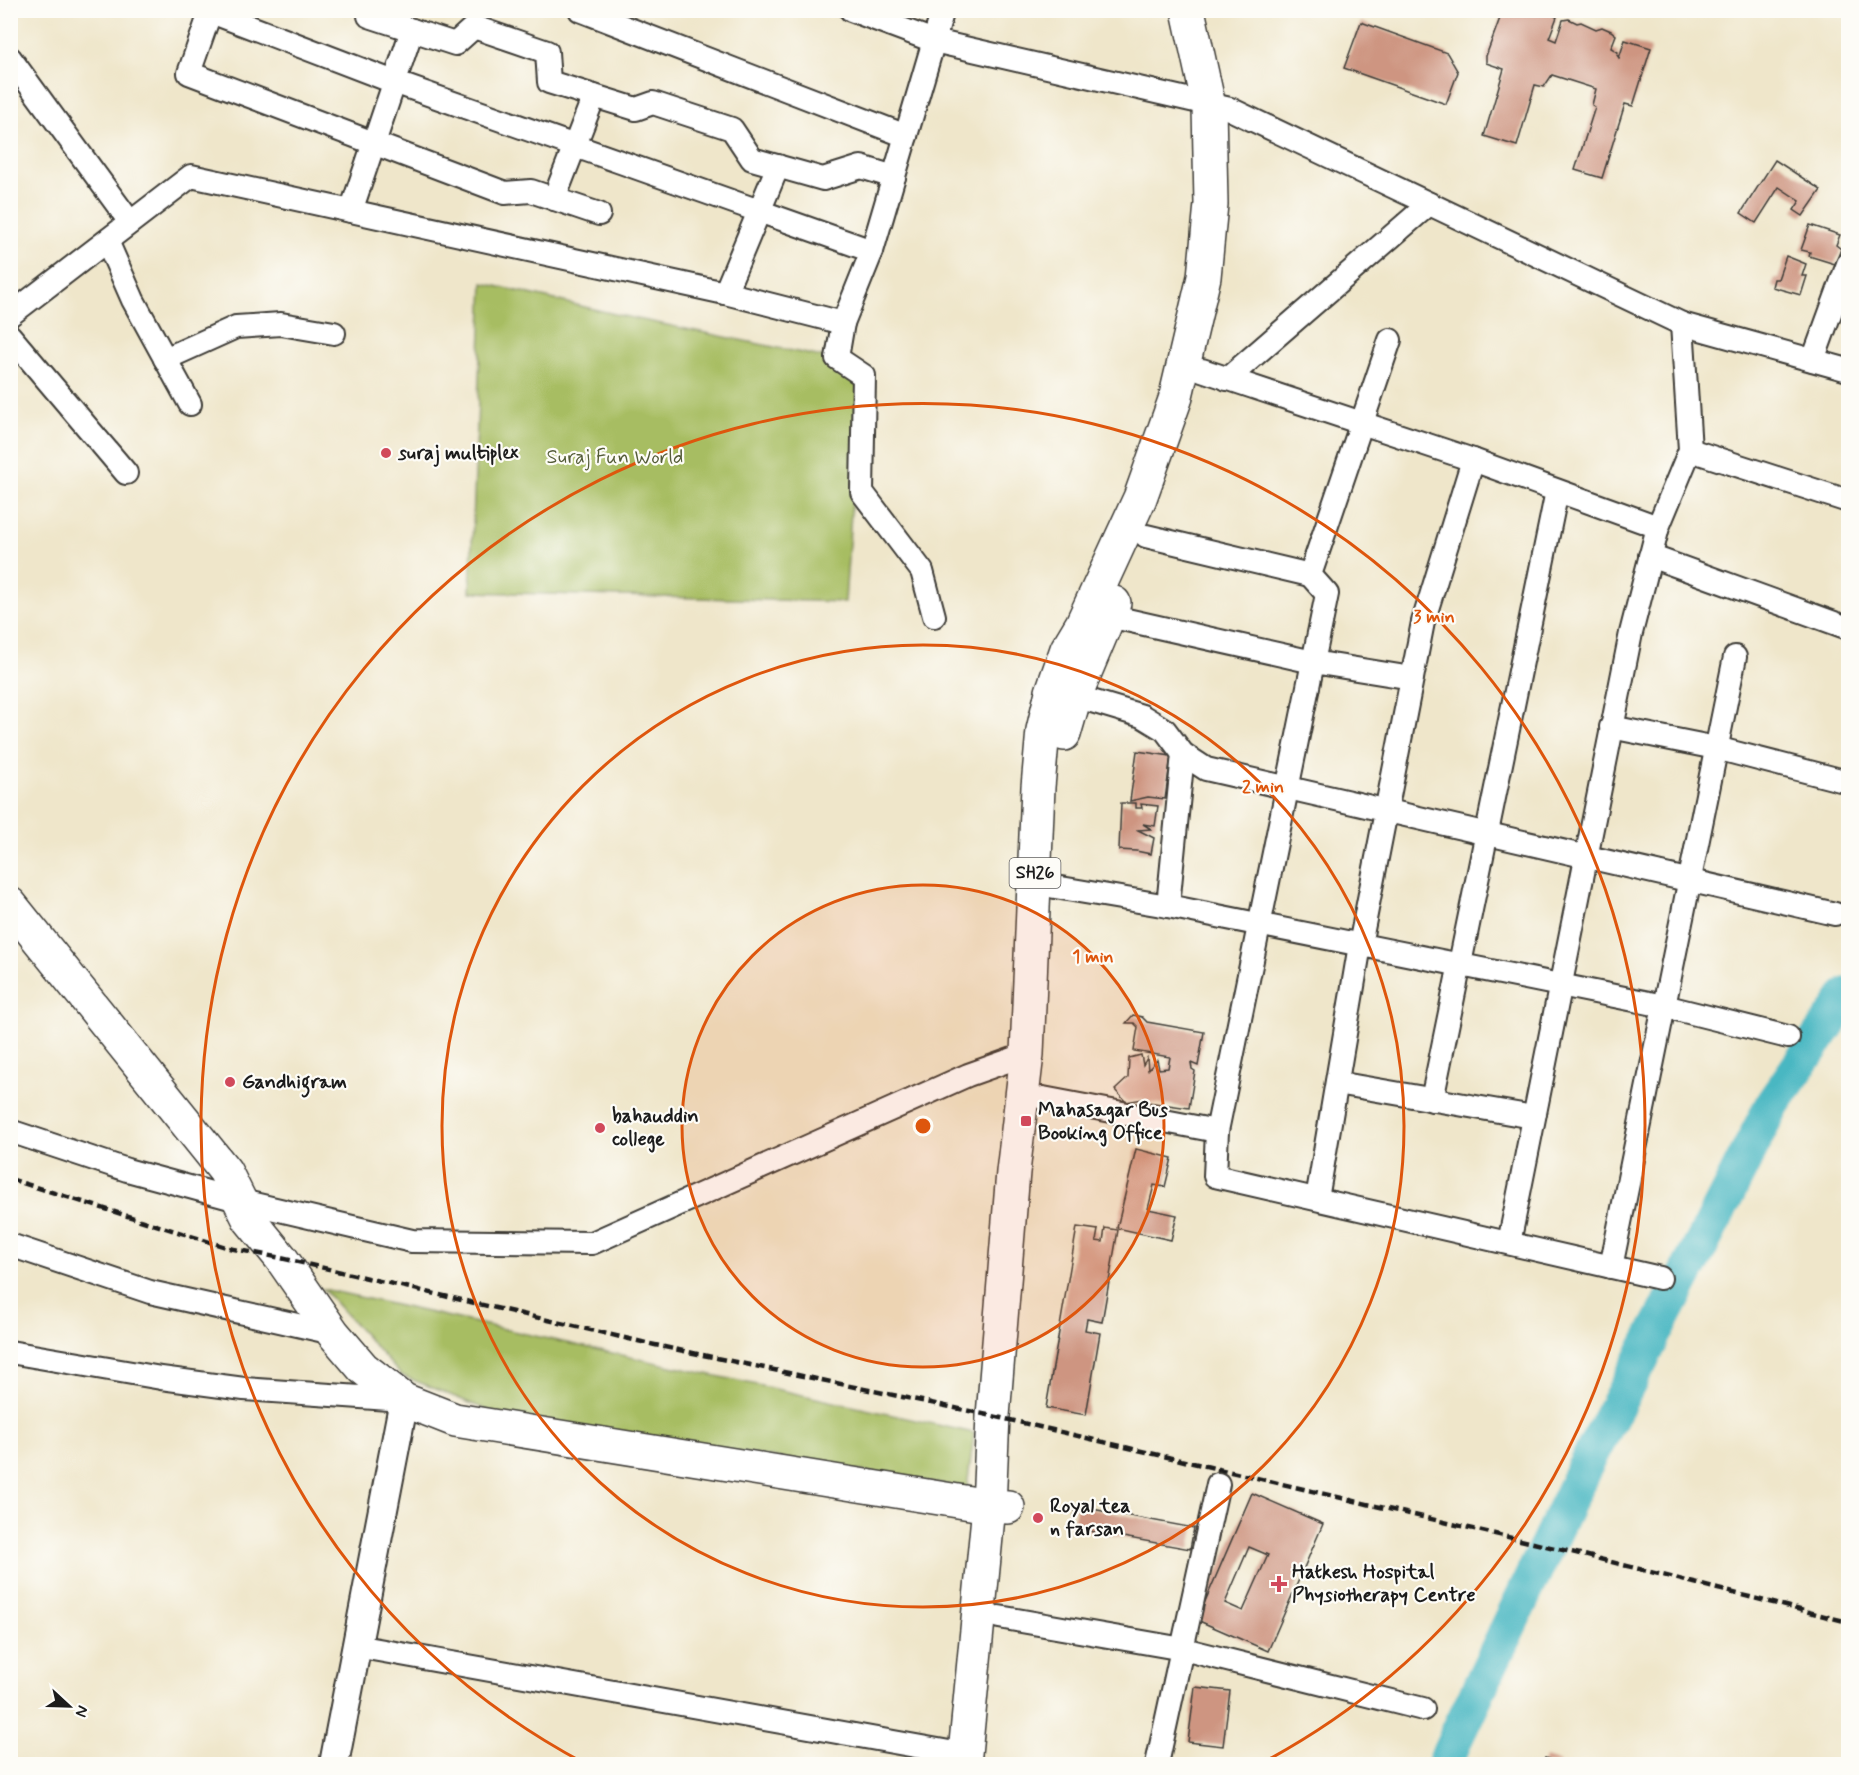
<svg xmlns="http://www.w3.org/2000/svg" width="1859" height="1775" font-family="Mynerve,sans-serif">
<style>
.green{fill:#a7bd62;stroke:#626c3f;stroke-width:1.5}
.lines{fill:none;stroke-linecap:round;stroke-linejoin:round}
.river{stroke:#48b7c2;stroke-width:36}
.building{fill:#ce9581;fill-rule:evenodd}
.minor-casing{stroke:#3c3a36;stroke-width:26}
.tertiary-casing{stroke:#3c3a36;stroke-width:32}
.secondary-casing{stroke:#3c3a36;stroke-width:36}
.primary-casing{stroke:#3c3a36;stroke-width:36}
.minor{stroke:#fff;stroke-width:22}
.tertiary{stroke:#fff;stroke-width:28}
.secondary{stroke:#fff;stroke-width:33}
.primary{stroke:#fff;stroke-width:33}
.rail{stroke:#1c1c1c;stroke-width:4.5;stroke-dasharray:9 4.5;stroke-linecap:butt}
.ring{fill:none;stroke:#de560d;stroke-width:3}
.poi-dot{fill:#d1495b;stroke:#fdfcf7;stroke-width:2}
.labels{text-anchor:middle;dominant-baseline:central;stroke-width:4.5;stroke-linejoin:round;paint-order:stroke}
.shield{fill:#fdfcf7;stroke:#605f5e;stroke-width:1.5}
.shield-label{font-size:18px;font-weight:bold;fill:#1c1c1c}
.poi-label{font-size:20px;font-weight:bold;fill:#1c1c1c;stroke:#fdfcf7;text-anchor:start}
.park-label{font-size:20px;fill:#545c38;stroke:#fdfcf7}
.centre{fill:#de560d;stroke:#fdfcf7;stroke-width:3}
.ring-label{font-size:18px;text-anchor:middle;font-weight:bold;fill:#de560d;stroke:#fdfcf7;stroke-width:4.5;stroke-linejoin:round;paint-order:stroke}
</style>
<rect width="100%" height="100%" fill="#fdfcf7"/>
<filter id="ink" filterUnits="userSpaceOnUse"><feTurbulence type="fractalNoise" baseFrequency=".0167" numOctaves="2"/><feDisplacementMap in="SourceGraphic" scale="12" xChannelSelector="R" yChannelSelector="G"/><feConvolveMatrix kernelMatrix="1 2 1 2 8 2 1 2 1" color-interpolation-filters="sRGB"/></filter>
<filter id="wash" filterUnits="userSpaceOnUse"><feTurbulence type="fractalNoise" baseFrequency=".008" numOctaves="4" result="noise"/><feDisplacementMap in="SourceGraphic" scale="24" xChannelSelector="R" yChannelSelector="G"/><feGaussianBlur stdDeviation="1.35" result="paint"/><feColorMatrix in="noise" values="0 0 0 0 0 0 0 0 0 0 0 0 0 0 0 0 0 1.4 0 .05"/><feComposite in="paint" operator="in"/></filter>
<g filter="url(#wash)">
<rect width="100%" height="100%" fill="#efe6ca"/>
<g class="green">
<path d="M 483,283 L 623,316 L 861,365 L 845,602 L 470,592 Z"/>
<path d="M 323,1289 L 974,1433 L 967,1488 L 497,1414 L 401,1375 Z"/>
</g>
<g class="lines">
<path class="river" d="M 1445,1764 L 1455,1739 L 1583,1470 L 1708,1232 L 1773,1103 L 1848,995"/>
</g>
<g id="blocks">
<g class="building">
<path d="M 1503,10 L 1541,10 L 1557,17 L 1549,38 L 1556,41 L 1563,20 L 1569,19 L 1577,23 L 1581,22 L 1596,29 L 1602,27 L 1611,31 L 1616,35 L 1611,48 L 1618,52 L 1617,55 L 1619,58 L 1625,40 L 1651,48 L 1633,106 L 1625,104 L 1602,178 L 1575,170 L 1595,107 L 1592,105 L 1596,89 L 1552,75 L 1544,87 L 1535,85 L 1517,146 L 1484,136 L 1504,69 L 1486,63 L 1486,56 Z"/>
<path d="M 1361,22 L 1447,53 L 1458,72 L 1446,104 L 1344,68 Z"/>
<path d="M 1775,160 L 1821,190 L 1803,216 L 1794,210 L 1800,201 L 1779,187 L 1756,223 L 1741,213 Z"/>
<path d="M 1810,225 L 1840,235 L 1836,245 L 1841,249 L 1835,264 L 1809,256 L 1810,252 L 1801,250 Z"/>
<path d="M 1786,256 L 1806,264 L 1802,276 L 1807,276 L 1801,295 L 1772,287 L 1774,279 L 1778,279 Z"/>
<path d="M 1137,751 L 1171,756 L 1165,799 L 1148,797 L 1130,801 Z"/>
<path d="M 1121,803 L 1136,803 L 1136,808 L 1142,808 L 1141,804 L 1158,806 L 1155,826 L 1143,824 L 1151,829 L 1138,830 L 1154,838 L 1151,854 L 1136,851 L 1119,850 Z"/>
<path d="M 1133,1015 L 1142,1017 L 1147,1022 L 1204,1032 L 1198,1066 L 1191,1063 L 1192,1069 L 1195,1071 L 1189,1108 L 1147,1102 L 1143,1099 L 1126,1102 L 1115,1090 L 1128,1078 L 1129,1058 L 1141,1055 L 1143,1065 L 1147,1058 L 1148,1070 L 1157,1060 L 1159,1069 L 1168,1068 L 1170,1057 L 1134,1051 L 1138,1027 L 1134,1023 L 1126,1023 Z"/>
<path d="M 1136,1149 L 1172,1158 L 1165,1187 L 1154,1185 L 1148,1209 L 1177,1215 L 1171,1240 L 1117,1228 Z"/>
<path d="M 1077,1227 L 1098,1230 L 1096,1241 L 1103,1242 L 1105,1228 L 1118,1230 L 1102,1322 L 1087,1319 L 1085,1330 L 1100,1333 L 1086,1415 L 1046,1408 Z"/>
<path d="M 1252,1493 L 1323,1524 L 1268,1651 L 1197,1620 ZM 1249,1547 L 1268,1555 L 1243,1611 L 1225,1603 Z"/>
<path d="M 1076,1506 L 1194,1528 L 1190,1549 L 1072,1528 Z"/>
<path d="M 1195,1687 L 1230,1691 L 1223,1746 L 1188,1742 Z"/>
<path d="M 1545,1758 L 1560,1763 L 1559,1764 L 1543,1764 Z"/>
</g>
</g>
</g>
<g filter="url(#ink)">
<use href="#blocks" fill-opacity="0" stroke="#3c3a36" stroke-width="1.5"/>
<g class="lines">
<g class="minor-casing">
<g id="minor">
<path d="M 206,10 L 394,82 L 872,251"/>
<path d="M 370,10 L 369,16 L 455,44 L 474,27 L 547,52 L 549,82 L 636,109 L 653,103 L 732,129 L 752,159 L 823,179 L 861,167 L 894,177"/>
<path d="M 580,10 L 906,136"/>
<path d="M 851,10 L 934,41 L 1230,109 L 1682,324 L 1848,370"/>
<path d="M 210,13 L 189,73 L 505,193 L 531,191 L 599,214"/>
<path d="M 10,58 L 130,222"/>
<path d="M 554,199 L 594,96"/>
<path d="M 351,211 L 412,30"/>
<path d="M 107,241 L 133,300 L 190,404"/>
<path d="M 725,293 L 778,166"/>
<path d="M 10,315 L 191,176 L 725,293 L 843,323 L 872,251 L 943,10"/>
<path d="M 843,323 L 837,358 L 864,376 L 862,492 L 922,571 L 934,616"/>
<path d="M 10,336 L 126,473"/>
<path d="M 1390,340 L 1310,575 L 1327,594 L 1217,1131 L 1215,1176 L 1660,1278"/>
<path d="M 165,359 L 236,327 L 281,324 L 334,333"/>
<path d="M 1813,360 L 1848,264"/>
<path d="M 1202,370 L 1473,460 L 1658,527"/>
<path d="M 1227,379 L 1429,204"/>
<path d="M 1690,450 L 1848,501"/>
<path d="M 1146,536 L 1310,575"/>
<path d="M 1650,556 L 1848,628"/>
<path d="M 1095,620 L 1109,616 L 1313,662 L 1412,678"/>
<path d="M 1075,696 L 1142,716 L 1165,730 L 1183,754 L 1206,769 L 1835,914"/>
<path d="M 1611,727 L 1716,748 L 1848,782"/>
<path d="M 1055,887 L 1168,906 L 1664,1006 L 1788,1037"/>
<path d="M 1168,906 L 1183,754"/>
<path d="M 1337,1083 L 1533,1117"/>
<path d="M 1043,1098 L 1217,1131"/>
<path d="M 1432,1100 L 1557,491"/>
<path d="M 10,1131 L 127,1170 L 241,1201 L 412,1241 L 592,1243 L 968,1075 L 1027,1054"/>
<path d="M 1317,1199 L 1360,945 L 1423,622 L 1473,460"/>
<path d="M 1509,1243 L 1631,633 L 1658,527 L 1690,450 L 1682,324"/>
<path d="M 10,1245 L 150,1292 L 333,1333"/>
<path d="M 1611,1267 L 1735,657"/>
<path d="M 10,1352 L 161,1378 L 244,1389 L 404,1400"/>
<path d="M 999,1617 L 1183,1649 L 1423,1709"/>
<path d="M 356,1646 L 966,1755"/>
<path d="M 1157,1764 L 1218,1484"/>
</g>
</g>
<g class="tertiary-casing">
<path id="tertiary" d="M 334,1764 L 404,1400"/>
</g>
<g class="secondary-casing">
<path id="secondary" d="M 10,904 L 225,1171 L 249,1219 L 281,1258 L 333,1333 L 363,1368 L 404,1400 L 455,1420 L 989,1506 L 1008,1507"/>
</g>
<g class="primary-casing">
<g id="primary">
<path d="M 1064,734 L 1075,696 L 1114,603"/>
<path d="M 964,1764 L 989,1506 L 993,1416 L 1013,1172 L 1027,1054 L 1038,787 L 1043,730 L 1052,692 L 1067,649 L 1082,624 L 1140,498 L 1175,400 L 1204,277 L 1211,204 L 1209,106 L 1188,10"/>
</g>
</g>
<use href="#minor" class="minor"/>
<use href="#tertiary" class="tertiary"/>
<use href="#secondary" class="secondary"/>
<use href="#primary" class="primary"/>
<path class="rail" d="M 10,1179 L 229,1248 L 281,1258 L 655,1345 L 993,1416 L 1580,1554 L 1848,1622"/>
</g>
</g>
<circle cx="923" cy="1126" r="241" fill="#de560d" fill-opacity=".12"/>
<g class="ring">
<circle cx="923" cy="1126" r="241"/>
<circle cx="923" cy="1126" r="481"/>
<path d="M584 1763A722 722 0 1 1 1262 1763"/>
</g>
<g class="poi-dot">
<circle cx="386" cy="453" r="6"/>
<circle cx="230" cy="1082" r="6"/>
<rect x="1020" y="1115" width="12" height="12" rx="3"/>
<circle cx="600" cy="1128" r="6"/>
<circle cx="1038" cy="1518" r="6"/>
<path d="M1276 1575h6v6h6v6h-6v6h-6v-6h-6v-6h6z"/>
</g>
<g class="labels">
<rect class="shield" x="1009.5" y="858" width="51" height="30" rx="4.5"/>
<g class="shield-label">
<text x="1035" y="873">SH26</text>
</g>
<g class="poi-label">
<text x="398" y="453">suraj multiplex</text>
<text x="242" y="1082">Gandhigram</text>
<text x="1038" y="1110">Mahasagar Bus<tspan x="1038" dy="23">Booking Office</tspan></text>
<text x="612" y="1116">bahauddin<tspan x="612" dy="23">college</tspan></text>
<text x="1050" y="1506">Royal tea<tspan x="1050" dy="23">n farsan</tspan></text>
<text x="1292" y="1572">Hatkesh Hospital<tspan x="1292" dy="23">Physiotherapy Centre</tspan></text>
</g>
<g class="park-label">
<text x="615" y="457">Suraj Fun World</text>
</g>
</g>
<circle cx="923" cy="1126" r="9" class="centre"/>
<g class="ring-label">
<text x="1434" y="622">3 min</text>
<text x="1263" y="792">2 min</text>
<text x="1093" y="962">1 min</text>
</g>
<rect width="1859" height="1775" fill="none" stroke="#fdfcf7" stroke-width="36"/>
<g transform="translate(69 1706) rotate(112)" stroke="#fdfcf7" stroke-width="4.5" paint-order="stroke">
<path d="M0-4.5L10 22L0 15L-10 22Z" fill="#1c1c1c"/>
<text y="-9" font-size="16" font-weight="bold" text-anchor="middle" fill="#1c1c1c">N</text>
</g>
</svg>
